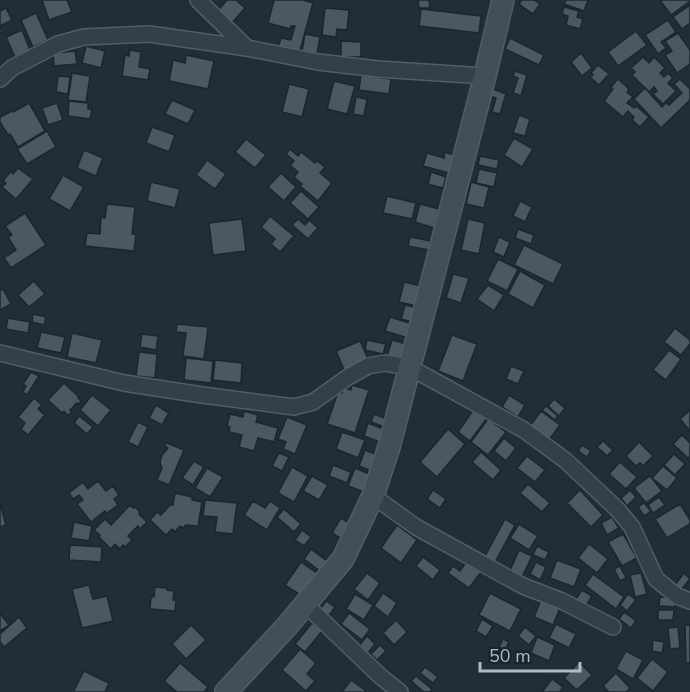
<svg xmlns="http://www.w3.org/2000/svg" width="690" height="692" font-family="'Nunito Sans',sans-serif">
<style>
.building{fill:#4a5863;stroke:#1c262e;stroke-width:1.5}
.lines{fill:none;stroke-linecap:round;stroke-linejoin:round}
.minor-casing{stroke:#525d65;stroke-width:18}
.secondary-casing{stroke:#525d65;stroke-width:24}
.minor{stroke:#353f48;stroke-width:15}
.secondary{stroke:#434e5b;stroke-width:21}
</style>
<rect width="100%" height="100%" fill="#212d37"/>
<g class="building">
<path d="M 42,0 L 67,0 L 72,12 L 49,20 Z"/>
<path d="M 227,0 L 236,0 L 245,8 L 229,26 L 215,14 Z"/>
<path d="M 274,0 L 303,0 L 313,3 L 299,54 L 278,48 L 281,38 L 291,40 L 295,26 L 291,26 L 290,29 L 268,23 Z"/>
<path d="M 418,0 L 429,0 L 430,8 L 419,8 Z"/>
<path d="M 522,0 L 534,0 L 540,4 L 533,14 L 519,4 Z"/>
<path d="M 566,0 L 588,0 L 584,11 L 564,4 Z"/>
<path d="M 660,0 L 690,0 L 690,1 L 671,15 Z"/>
<path d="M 690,5 L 690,23 L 682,29 L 673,17 Z"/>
<path d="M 564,7 L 579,11 L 577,17 L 583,19 L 580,29 L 566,25 L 568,16 L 562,14 Z"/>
<path d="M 6,8 L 12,20 L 0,26 L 3,32 L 0,33 L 0,11 Z"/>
<path d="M 325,8 L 349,10 L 347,30 L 337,29 L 336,37 L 322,35 Z"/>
<path d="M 421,9 L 481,16 L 479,33 L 419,26 Z"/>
<path d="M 36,13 L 48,40 L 33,47 L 21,20 Z"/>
<path d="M 668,20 L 676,32 L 661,42 L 666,48 L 658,54 L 645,35 Z"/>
<path d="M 22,30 L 30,50 L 15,57 L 6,37 Z"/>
<path d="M 636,31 L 647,45 L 618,66 L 608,52 Z"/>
<path d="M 678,33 L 690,50 L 690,64 L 677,73 L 665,55 L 672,51 L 665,41 Z"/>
<path d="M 305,34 L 320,37 L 316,59 L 301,57 Z"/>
<path d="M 510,38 L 544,55 L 539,65 L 505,49 Z"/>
<path d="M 341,41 L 361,42 L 361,57 L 341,57 Z"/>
<path d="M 86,46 L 105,51 L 101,68 L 82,63 Z"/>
<path d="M 130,50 L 141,52 L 139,67 L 150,69 L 148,80 L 122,76 L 125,55 L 129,56 Z"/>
<path d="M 75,51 L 77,64 L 54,66 L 53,53 Z"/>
<path d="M 581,53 L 592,68 L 582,76 L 571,62 Z"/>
<path d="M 186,55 L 214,61 L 208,89 L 169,81 L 173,60 L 185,63 Z"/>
<path d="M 643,57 L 649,63 L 654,57 L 665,68 L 660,73 L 664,77 L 668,73 L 673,78 L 668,83 L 676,91 L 663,104 L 653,94 L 657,91 L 654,87 L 649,92 L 632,75 L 635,72 L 631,68 Z"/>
<path d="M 598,65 L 609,74 L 599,85 L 590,77 L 593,75 L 591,73 Z"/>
<path d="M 515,71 L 527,75 L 521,96 L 513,93 L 518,78 L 513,76 Z"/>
<path d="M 72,73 L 90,76 L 86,102 L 68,100 Z"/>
<path d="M 361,75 L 391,79 L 389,94 L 359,90 Z"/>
<path d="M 58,76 L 70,77 L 68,94 L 56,92 Z"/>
<path d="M 618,79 L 629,89 L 627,92 L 633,97 L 627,103 L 634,108 L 636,106 L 649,117 L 640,127 L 632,120 L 634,117 L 628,111 L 623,117 L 604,101 L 613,89 L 611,87 Z"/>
<path d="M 680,79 L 690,89 L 690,100 L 661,128 L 634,99 L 645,88 L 662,107 L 666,103 L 669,105 L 682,93 L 674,84 Z"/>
<path d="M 334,81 L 355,86 L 347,114 L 327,109 Z"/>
<path d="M 289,84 L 309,89 L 302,117 L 282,112 Z"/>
<path d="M 493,89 L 506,94 L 500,114 L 492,112 L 496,98 L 490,96 Z"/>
<path d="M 356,97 L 367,99 L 364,116 L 353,114 Z"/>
<path d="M 172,100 L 195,110 L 188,124 L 165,114 Z"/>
<path d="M 69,101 L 88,103 L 88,109 L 92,109 L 90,119 L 68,116 Z"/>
<path d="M 29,103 L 45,131 L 18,147 L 10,134 L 8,135 L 0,122 L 0,117 L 12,111 L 13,112 Z"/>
<path d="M 57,103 L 63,120 L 48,125 L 42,108 Z"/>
<path d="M 519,115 L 530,119 L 525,136 L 513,133 Z"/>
<path d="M 152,127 L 175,135 L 169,152 L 146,143 Z"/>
<path d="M 47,131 L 56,147 L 27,164 L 17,149 Z"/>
<path d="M 514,138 L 533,149 L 522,167 L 504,155 Z"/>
<path d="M 246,139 L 266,155 L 255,168 L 235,152 Z"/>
<path d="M 290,149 L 298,156 L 301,152 L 315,163 L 317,161 L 325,167 L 320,173 L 332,183 L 318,201 L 300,186 L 302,184 L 294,177 L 298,172 L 290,165 L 294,161 L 286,154 Z"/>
<path d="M 84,150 L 103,158 L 96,176 L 77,168 Z"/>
<path d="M 445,152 L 454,155 L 449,173 L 423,166 L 427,153 L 444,158 Z"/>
<path d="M 480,156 L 499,160 L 497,169 L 478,165 Z"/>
<path d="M 207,160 L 226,174 L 215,189 L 196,175 Z"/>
<path d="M 18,168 L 33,179 L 16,199 L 2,187 L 6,183 L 3,181 L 11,171 L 13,174 Z"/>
<path d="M 479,169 L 497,173 L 494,187 L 476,183 Z"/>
<path d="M 431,172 L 446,177 L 443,188 L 428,184 Z"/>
<path d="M 281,173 L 296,187 L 284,201 L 268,187 Z"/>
<path d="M 63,175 L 84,187 L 70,211 L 49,199 Z"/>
<path d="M 151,182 L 180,189 L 175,208 L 147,201 Z"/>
<path d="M 471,182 L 489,187 L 484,208 L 466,204 Z"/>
<path d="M 301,191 L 319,207 L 308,219 L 290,203 Z"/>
<path d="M 387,196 L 416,203 L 412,219 L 383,213 Z"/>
<path d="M 520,201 L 532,207 L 525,222 L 513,216 Z"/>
<path d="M 107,204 L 135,207 L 132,234 L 136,234 L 134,251 L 85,246 L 87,233 L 100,234 L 101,217 L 105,218 Z"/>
<path d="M 420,204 L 439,209 L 434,228 L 415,222 Z"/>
<path d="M 25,213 L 46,245 L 11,268 L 4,258 L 16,250 L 8,237 L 12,235 L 5,226 Z"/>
<path d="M 270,216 L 294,236 L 280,252 L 271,244 L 275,239 L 261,227 Z"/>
<path d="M 242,219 L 246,251 L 213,255 L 209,223 Z"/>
<path d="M 298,219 L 305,225 L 309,220 L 318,228 L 308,239 L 292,225 Z"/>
<path d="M 468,219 L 485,223 L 479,254 L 461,250 Z"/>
<path d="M 518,229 L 534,235 L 531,244 L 515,238 Z"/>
<path d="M 410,237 L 431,241 L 429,250 L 408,246 Z"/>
<path d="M 499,237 L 510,242 L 504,257 L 493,252 Z"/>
<path d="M 524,245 L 563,264 L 553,284 L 514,265 Z"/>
<path d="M 498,259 L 518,269 L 507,291 L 487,281 Z"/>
<path d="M 520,271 L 545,285 L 533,308 L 508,294 Z"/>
<path d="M 453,274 L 469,278 L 461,303 L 446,298 Z"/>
<path d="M 34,281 L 45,294 L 29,307 L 18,295 Z"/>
<path d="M 404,282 L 422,286 L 417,306 L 399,302 Z"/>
<path d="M 488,285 L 504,295 L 494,311 L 477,299 Z"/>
<path d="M 3,289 L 11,304 L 0,310 L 0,291 Z"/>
<path d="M 405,305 L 417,308 L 413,322 L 401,319 Z"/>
<path d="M 33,314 L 46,317 L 44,325 L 32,322 Z"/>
<path d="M 390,317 L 416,325 L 411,339 L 385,331 Z"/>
<path d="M 8,318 L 30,322 L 28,333 L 6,329 Z"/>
<path d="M 177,324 L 208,327 L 204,359 L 183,356 L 186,333 L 176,332 Z"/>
<path d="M 675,328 L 690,340 L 690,344 L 681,355 L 664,342 Z"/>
<path d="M 41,332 L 65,337 L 61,353 L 37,348 Z"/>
<path d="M 72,333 L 102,340 L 96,363 L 67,357 Z"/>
<path d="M 142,334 L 158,336 L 156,350 L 140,347 Z"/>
<path d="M 452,335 L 477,344 L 463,381 L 438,371 Z"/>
<path d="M 367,340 L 386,344 L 383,354 L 365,350 Z"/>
<path d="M 392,340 L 410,345 L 405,361 L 387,356 Z"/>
<path d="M 360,341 L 369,361 L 345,372 L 336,351 Z"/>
<path d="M 669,350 L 681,359 L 666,380 L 653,370 Z"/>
<path d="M 139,352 L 157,354 L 155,378 L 136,376 Z"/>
<path d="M 186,358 L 213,361 L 211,383 L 184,380 Z"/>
<path d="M 215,360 L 242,363 L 241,383 L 213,380 Z"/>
<path d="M 511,366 L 524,371 L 518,384 L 506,379 Z"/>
<path d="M 31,372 L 39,376 L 27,395 L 23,392 L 26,386 L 23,384 Z"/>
<path d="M 64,383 L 79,397 L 78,398 L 81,401 L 79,404 L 77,403 L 70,410 L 72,411 L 68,416 L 64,411 L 62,413 L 48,400 Z"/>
<path d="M 352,385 L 369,390 L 355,433 L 327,424 L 338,392 L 342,393 L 344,388 L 351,390 Z"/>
<path d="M 92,395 L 111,410 L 98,426 L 80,410 Z"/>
<path d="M 509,395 L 525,405 L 518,417 L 502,407 Z"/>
<path d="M 34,398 L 42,405 L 38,409 L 45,415 L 28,435 L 21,429 L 25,423 L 18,417 Z"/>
<path d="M 554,399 L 565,408 L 559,416 L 548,406 Z"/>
<path d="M 156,405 L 169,413 L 162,425 L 149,418 Z"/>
<path d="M 546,406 L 558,416 L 555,420 L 542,410 Z"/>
<path d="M 474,409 L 487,418 L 470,441 L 458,432 Z"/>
<path d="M 690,410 L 690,431 L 680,419 Z"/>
<path d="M 244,411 L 258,415 L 256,422 L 278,428 L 274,442 L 258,438 L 254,451 L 239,447 L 242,435 L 229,432 L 230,427 L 227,426 L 230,414 L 243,417 Z"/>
<path d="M 541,411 L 560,425 L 549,440 L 530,426 Z"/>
<path d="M 374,414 L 390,420 L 387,428 L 371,422 Z"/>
<path d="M 79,416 L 93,427 L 87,434 L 74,423 Z"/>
<path d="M 287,417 L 307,425 L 295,454 L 283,449 L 286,442 L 278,439 Z"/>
<path d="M 488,419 L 506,432 L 488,455 L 471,442 Z"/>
<path d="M 138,422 L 148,427 L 138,447 L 128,442 Z"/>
<path d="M 368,423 L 386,430 L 382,443 L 364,436 Z"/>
<path d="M 448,429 L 465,444 L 437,477 L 420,462 Z"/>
<path d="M 342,432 L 365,440 L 358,458 L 336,449 Z"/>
<path d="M 682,435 L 690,443 L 690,457 L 688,458 L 673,444 Z"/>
<path d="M 504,438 L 516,448 L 506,461 L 494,451 Z"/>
<path d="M 603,441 L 613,450 L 607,456 L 597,447 Z"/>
<path d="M 639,442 L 653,456 L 643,466 L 640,463 L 636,466 L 626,456 Z"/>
<path d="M 167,443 L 184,450 L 169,485 L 157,480 L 162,468 L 160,462 L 162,455 L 168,448 L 164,445 Z"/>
<path d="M 582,445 L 591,451 L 587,457 L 578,451 Z"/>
<path d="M 365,450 L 380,456 L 374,472 L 359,466 Z"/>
<path d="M 481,452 L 501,470 L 493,480 L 472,462 Z"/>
<path d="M 279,453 L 289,457 L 282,471 L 272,466 Z"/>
<path d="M 674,454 L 685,464 L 675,475 L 664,465 Z"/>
<path d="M 527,456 L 545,470 L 535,482 L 517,468 Z"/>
<path d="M 194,461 L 204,467 L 193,485 L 182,478 Z"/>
<path d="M 620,462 L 637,477 L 626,489 L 609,474 Z"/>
<path d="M 333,465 L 351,472 L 347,483 L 329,476 Z"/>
<path d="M 663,466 L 677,478 L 667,490 L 652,478 Z"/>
<path d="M 292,467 L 308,476 L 294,502 L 278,493 Z"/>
<path d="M 207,468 L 223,477 L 210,497 L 195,488 Z"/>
<path d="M 355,468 L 374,476 L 367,493 L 348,486 Z"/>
<path d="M 312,476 L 328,485 L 319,500 L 303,491 Z"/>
<path d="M 650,476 L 662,491 L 646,503 L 634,488 Z"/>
<path d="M 98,481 L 106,491 L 113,486 L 119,495 L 114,499 L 118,505 L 107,513 L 105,511 L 91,522 L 77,504 L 83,500 L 79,495 L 73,499 L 69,493 L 83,482 L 88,489 Z"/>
<path d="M 528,484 L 550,503 L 542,512 L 520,493 Z"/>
<path d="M 433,490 L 446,499 L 440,508 L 427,499 Z"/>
<path d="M 580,490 L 603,515 L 591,527 L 567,503 Z"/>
<path d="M 630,490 L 636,497 L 627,506 L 621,498 Z"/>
<path d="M 175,493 L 192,497 L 192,500 L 202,502 L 198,526 L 186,525 L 183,528 L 180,526 L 175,532 L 172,529 L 166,535 L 150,520 L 157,512 L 161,515 L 170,505 L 173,505 Z"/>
<path d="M 659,497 L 665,505 L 653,513 L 648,505 Z"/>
<path d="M 205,500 L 237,503 L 233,534 L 215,532 L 217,517 L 203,516 Z"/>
<path d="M 253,501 L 265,508 L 270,501 L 280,508 L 267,530 L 244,515 Z"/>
<path d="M 0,503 L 6,525 L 0,527 Z"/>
<path d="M 644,503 L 651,511 L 644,516 L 638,507 Z"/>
<path d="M 680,504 L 690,520 L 690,524 L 667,538 L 655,519 Z"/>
<path d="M 130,505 L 133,508 L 135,507 L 140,512 L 139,514 L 147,522 L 140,529 L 138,526 L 128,536 L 132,540 L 125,547 L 123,545 L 120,549 L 115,544 L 111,549 L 99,537 L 100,535 L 94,530 L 105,519 L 111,525 Z"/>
<path d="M 284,509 L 301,524 L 294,532 L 277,517 Z"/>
<path d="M 612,517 L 619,528 L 607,535 L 601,523 Z"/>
<path d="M 341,518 L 354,526 L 345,541 L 332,533 Z"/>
<path d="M 505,519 L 515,525 L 493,566 L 483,560 Z"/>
<path d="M 74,522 L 92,526 L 89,541 L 71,538 Z"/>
<path d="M 519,524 L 538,536 L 529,550 L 510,538 Z"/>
<path d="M 397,525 L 417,540 L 401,563 L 381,548 Z"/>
<path d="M 302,530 L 311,537 L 304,546 L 295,540 Z"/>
<path d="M 623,534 L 637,558 L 622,566 L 608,542 Z"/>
<path d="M 589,544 L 608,559 L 597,573 L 578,558 Z"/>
<path d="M 70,545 L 102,547 L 101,562 L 69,560 Z"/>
<path d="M 537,546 L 549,552 L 545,560 L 533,555 Z"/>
<path d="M 311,549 L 331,564 L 324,574 L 304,559 Z"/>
<path d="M 519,550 L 532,556 L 521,579 L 509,573 Z"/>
<path d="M 423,557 L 440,570 L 433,580 L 416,566 Z"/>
<path d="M 557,560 L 581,569 L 574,587 L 550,578 Z"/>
<path d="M 467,561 L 481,572 L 469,588 L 448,573 L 453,566 L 460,571 Z"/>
<path d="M 301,562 L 321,576 L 305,598 L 285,585 Z"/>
<path d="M 536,562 L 546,567 L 540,580 L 530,574 Z"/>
<path d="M 620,566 L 626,578 L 620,581 L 614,569 Z"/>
<path d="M 367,573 L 380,583 L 368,600 L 354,589 Z"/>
<path d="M 641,573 L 647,594 L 635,597 L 630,575 Z"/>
<path d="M 684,573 L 690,579 L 681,590 L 675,585 Z"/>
<path d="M 593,574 L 624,597 L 616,609 L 585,585 Z"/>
<path d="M 89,585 L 93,599 L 107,596 L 113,621 L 82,628 L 72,589 Z"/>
<path d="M 155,587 L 167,588 L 167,590 L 174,591 L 173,600 L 176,600 L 175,611 L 150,609 L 151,596 L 154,597 Z"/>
<path d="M 582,590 L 592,596 L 586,606 L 576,599 Z"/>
<path d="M 383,593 L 397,603 L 388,617 L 374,606 Z"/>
<path d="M 490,593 L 521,609 L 510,631 L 479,615 Z"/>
<path d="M 355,594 L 373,605 L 364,620 L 346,609 Z"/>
<path d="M 628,594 L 636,600 L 627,611 L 620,605 Z"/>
<path d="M 660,597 L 675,598 L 675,607 L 659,606 Z"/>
<path d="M 541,600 L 560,608 L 553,625 L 534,617 Z"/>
<path d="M 326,601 L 335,607 L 327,618 L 318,612 Z"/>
<path d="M 658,610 L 674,610 L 673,620 L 658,620 Z"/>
<path d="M 624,612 L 636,621 L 631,628 L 619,619 Z"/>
<path d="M 0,613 L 9,625 L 0,631 Z"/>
<path d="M 349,613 L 370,629 L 362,640 L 341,624 Z"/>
<path d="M 19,617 L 27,628 L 4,647 L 0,642 L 0,634 Z"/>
<path d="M 482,619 L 493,626 L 486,637 L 476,631 Z"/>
<path d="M 396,620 L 407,632 L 394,645 L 383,633 Z"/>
<path d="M 312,623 L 322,631 L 305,652 L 295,644 Z"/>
<path d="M 556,624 L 576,634 L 569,648 L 549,638 Z"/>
<path d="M 191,625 L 206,640 L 186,659 L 172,644 Z"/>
<path d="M 685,625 L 690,625 L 690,663 L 686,663 Z"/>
<path d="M 525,627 L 536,636 L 529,645 L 518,636 Z"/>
<path d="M 678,627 L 680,648 L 670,649 L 668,628 Z"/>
<path d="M 367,636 L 375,644 L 367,654 L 358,647 Z"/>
<path d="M 537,637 L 555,645 L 549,661 L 531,653 Z"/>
<path d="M 503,639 L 509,642 L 505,650 L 499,647 Z"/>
<path d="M 653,640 L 664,642 L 662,653 L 652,651 Z"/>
<path d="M 380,645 L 386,651 L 377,660 L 371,654 Z"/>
<path d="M 300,649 L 316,663 L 307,674 L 315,681 L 306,691 L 282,670 Z"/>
<path d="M 626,651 L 643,660 L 633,679 L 616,669 Z"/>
<path d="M 652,659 L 668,672 L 653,691 L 637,678 Z"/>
<path d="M 579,662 L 592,675 L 577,690 L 564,678 Z"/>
<path d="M 180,663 L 208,687 L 204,692 L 177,692 L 164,681 Z"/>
<path d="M 425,667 L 438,677 L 433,683 L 420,673 Z"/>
<path d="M 84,671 L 109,683 L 105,692 L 73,692 Z"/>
<path d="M 616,673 L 630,688 L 626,692 L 609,692 L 603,686 Z"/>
<path d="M 416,676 L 432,689 L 430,692 L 424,692 L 411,681 Z"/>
<path d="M 552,679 L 563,687 L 560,692 L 542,692 Z"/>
<path d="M 351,680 L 366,691 L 365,692 L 342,692 Z"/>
</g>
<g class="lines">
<g class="minor-casing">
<g id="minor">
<path d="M 198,0 L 247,48"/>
<path d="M 0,79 L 12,68 L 58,44 L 84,37 L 149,34 L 247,48 L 318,62 L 378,69 L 485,76"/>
<path d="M 0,353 L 124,383 L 202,395 L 294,407 L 313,402 L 348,377 L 368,366 L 385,363 L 409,367 L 524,430 L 565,460 L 617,509 L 632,527 L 656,579 L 677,596 L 690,601"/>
<path d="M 373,496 L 416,527 L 523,586 L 562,601 L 613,627"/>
<path d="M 305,604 L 380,676 L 400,692"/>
</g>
</g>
<g class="secondary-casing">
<path id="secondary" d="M 226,692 L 287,626 L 343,559 L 373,496 L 389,447 L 485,76 L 503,0"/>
</g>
<use href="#minor" class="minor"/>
<use href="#secondary" class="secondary"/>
</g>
<path d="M480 662v9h100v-9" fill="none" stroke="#afbac4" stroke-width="3"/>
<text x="489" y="662" font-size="18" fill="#afbac4" stroke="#1a242c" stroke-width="4.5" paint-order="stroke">50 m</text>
</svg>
